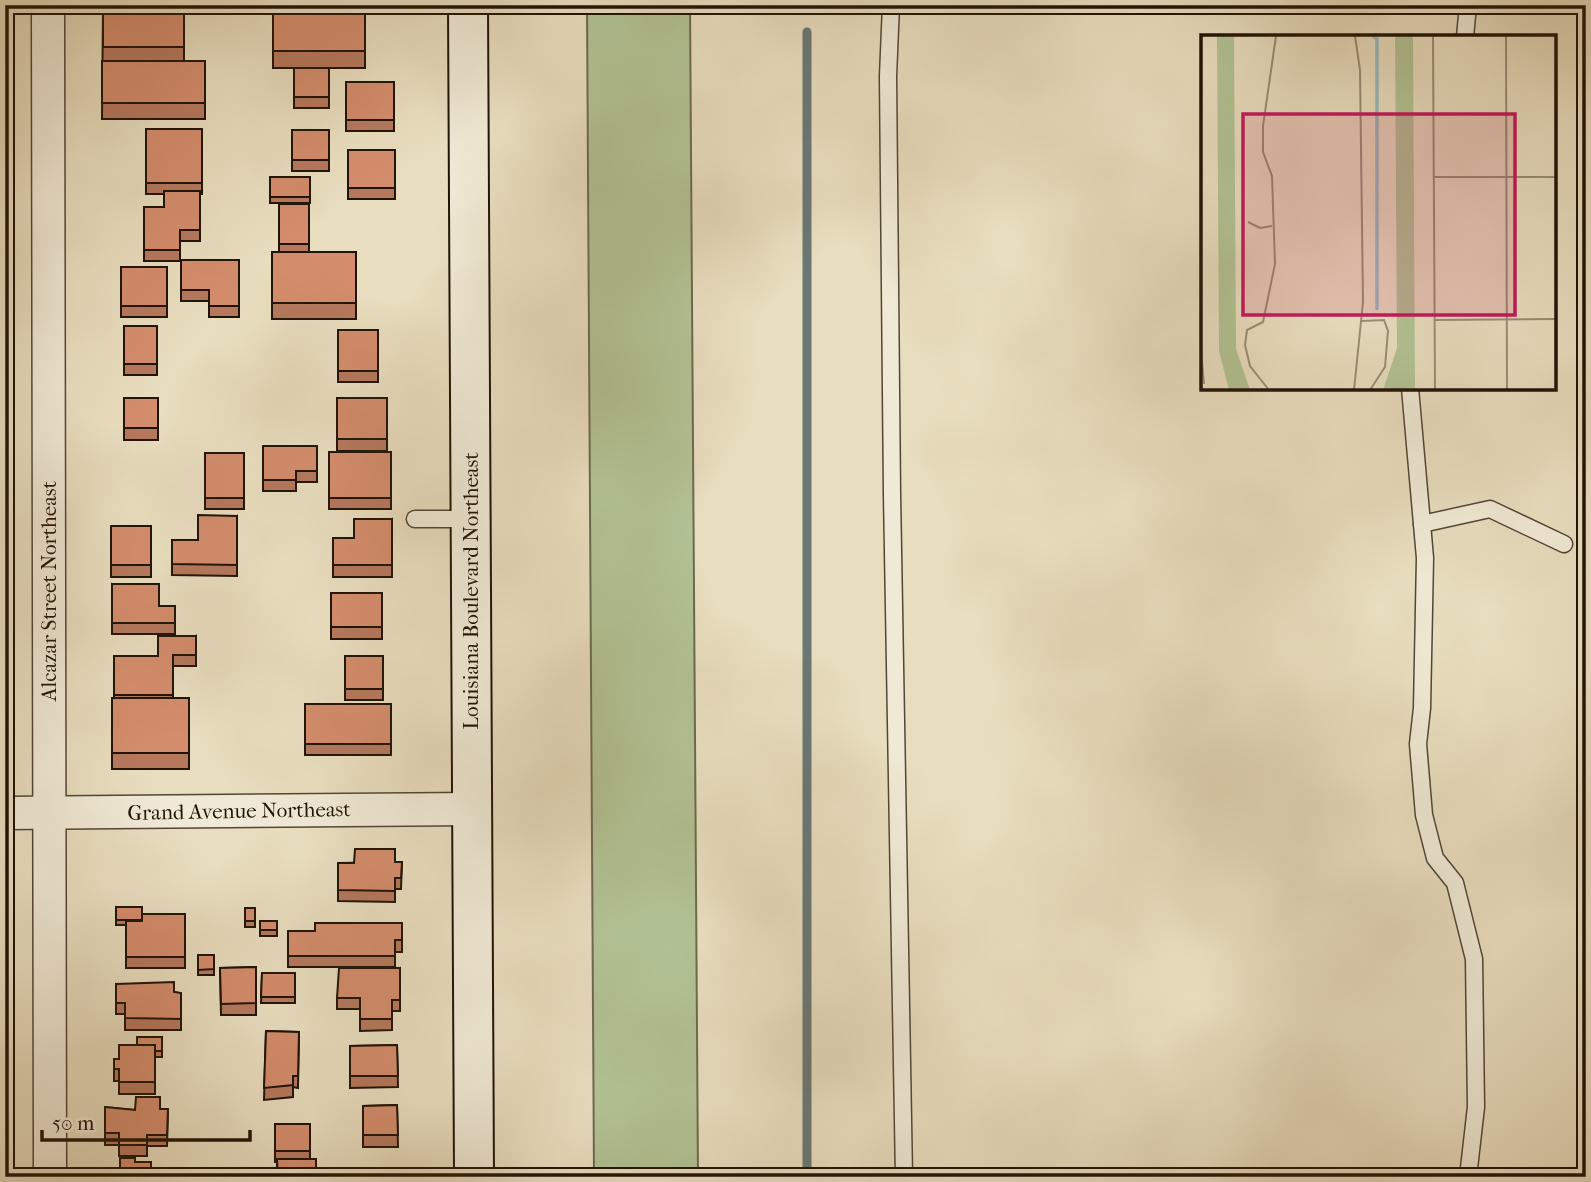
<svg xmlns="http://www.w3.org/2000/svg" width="1591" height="1182" font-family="'IM FELL French Canon',serif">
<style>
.green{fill:#b2c294;stroke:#6a6b4e;stroke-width:2}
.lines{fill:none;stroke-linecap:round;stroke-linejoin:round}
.stream{stroke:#6a7774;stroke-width:9}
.service-casing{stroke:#534635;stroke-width:19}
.minor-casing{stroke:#534635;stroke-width:35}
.secondary-casing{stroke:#211407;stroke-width:42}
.service{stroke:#f0e9d5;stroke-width:16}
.minor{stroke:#f0e9d5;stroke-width:32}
.secondary{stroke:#f0e9d5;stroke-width:38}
.wall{fill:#b5785d;stroke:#211407;stroke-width:2}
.building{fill:#d38c6c;stroke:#211407;stroke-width:2}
.labels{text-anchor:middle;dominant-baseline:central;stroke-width:5;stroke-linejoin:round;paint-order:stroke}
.street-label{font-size:21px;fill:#211407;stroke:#f0e9d5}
.inset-river{fill:none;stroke:#9bb9bc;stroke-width:3.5}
.inset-road{fill:none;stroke:#988d75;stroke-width:2}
.view{fill:#c2185b;fill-opacity:0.15;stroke:#c2185b;stroke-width:3.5}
.inset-edge{fill:none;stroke:#211407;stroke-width:3.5}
</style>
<rect width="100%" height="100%" fill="#e8ddbe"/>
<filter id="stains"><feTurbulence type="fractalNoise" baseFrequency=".00286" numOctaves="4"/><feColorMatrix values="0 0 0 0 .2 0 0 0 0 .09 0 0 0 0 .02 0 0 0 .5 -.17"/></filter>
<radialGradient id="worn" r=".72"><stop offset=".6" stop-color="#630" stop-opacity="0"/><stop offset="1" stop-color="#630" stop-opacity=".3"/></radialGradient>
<path class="green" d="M 587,5 L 690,5 L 698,1177 L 594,1177 Z"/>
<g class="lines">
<path class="stream" d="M 807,32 L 807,1177"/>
<g class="service-casing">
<g id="service">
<path d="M 891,5 L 888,76 L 892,494 L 904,1177"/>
<path d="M 1465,37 L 1468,5"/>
<path d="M 1410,388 L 1425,558 L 1422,708 L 1418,744 L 1424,815 L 1435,858 L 1455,883 L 1474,959 L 1476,1107 L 1468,1177"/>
<path d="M 415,519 L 470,519"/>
<path d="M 1422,524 L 1490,509 L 1564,544"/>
</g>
</g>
<g class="minor-casing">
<g id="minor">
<path d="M 48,5 L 50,1177"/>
<path d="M 5,813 L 472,809"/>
</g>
</g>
<g class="secondary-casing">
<path id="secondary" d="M 468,5 L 474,1177"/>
</g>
<use href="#service" class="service"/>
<use href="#minor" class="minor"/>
<use href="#secondary" class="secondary"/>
</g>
<g class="wall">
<path d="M 103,5 L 184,5 L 184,61 L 205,61 L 205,119 L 102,119 Z"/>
<path d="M 273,7 L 365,7 L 365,68 L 329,68 L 329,108 L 294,108 L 294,68 L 273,68 Z"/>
<rect x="346" y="82" width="48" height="49"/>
<path d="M 146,129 L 202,129 L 202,194 L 200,194 L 200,241 L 180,241 L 180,261 L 144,261 L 144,207 L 164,207 L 164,194 L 146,194 Z"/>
<rect x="292" y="130" width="37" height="41"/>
<rect x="348" y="150" width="47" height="49"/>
<rect x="270" y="177" width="40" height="26"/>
<path d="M 279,204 L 309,204 L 309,252 L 356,252 L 356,319 L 272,319 L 272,252 L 279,252 Z"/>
<path d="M 181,260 L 239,260 L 239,317 L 209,317 L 209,301 L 181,301 Z"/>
<rect x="121" y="267" width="46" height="50"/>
<rect x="124" y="326" width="33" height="49"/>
<rect x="338" y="330" width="40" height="52"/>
<rect x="124" y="398" width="34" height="42"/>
<rect x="337" y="398" width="50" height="53"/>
<path d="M 263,446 L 317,446 L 317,482 L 296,482 L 296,491 L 263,491 Z"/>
<rect x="329" y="452" width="62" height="57"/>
<rect x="205" y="453" width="39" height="56"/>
<path d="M 237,516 L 237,576 L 172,575 L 172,540 L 198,540 Z"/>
<path d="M 392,519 L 392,577 L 333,577 L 333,538 L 354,538 Z"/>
<rect x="111" y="526" width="40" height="51"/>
<path d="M 112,584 L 159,606 L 175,606 L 175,634 L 112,634 Z"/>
<rect x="331" y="593" width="51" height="46"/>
<path d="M 196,636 L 196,666 L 173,666 L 173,698 L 189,698 L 189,769 L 112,769 L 112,698 L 114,698 L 114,656 L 158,656 Z"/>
<rect x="345" y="656" width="38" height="44"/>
<rect x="305" y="704" width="86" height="51"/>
<path d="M 402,862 L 401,889 L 395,889 L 395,902 L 338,901 L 338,863 Z"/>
<path d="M 116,907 L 142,914 L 185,914 L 185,968 L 126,968 L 126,925 L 116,925 Z"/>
<rect x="245" y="908" width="10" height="19"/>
<rect x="260" y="921" width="17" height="15"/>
<path d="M 402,923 L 402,952 L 395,952 L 395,967 L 288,967 L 288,931 L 315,931 Z"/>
<rect x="198" y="955" width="16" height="20"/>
<path d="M 256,967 L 256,1015 L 221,1015 L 220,968 Z"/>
<path d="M 400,968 L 400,1011 L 392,1011 L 392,1030 L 360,1031 L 360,1009 L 337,1009 L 337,998 Z"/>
<path d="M 262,973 L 295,973 L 295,1003 L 261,1003 Z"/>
<path d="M 116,984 L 181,993 L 181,1030 L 125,1030 L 125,1014 L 116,1014 Z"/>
<path d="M 266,1031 L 299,1032 L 298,1088 L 293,1087 L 293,1097 L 264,1100 Z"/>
<path d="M 162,1037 L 162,1057 L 155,1057 L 155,1094 L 119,1094 L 119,1081 L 114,1081 L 114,1059 L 119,1059 L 137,1045 Z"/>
<path d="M 397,1045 L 398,1087 L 350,1088 L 350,1046 Z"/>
<path d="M 397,1105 L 398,1147 L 363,1147 L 363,1106 Z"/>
<path d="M 105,1107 L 135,1110 L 168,1109 L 167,1146 L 147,1146 L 147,1156 L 119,1156 L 119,1145 L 105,1145 Z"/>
<path d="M 275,1124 L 310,1124 L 310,1159 L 316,1177 L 277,1177 L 277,1162 L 275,1162 Z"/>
</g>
<g class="building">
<rect x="103" y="5" width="81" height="42"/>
<rect x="273" y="7" width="92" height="44"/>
<rect x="102" y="61" width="103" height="42"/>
<rect x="294" y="68" width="35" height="29"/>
<rect x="346" y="82" width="48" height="38"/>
<rect x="146" y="129" width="56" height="54"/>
<rect x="292" y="130" width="37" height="30"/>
<rect x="348" y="150" width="47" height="38"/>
<rect x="270" y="177" width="40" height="20"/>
<path d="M 164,191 L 200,191 L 200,230 L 180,230 L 180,250 L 144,250 L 144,207 L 164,207 Z"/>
<rect x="279" y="204" width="30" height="40"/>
<rect x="272" y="252" width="84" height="51"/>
<path d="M 181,260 L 239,260 L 239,306 L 209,306 L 209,290 L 181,290 Z"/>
<rect x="121" y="267" width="46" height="39"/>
<rect x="124" y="326" width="33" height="38"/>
<rect x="338" y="330" width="40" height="41"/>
<rect x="124" y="398" width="34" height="30"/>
<rect x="337" y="398" width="50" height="41"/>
<path d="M 263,446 L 317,446 L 317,471 L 296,471 L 296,480 L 263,480 Z"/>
<rect x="329" y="452" width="62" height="46"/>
<rect x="205" y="453" width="39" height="45"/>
<path d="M 198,515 L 237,516 L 237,565 L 172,564 L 172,540 L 198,540 Z"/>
<path d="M 354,519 L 392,519 L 392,565 L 333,565 L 333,538 L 354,538 Z"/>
<rect x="111" y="526" width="40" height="39"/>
<path d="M 112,584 L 159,584 L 159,606 L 175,606 L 175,623 L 112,623 Z"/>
<rect x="331" y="593" width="51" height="34"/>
<path d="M 158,636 L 196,636 L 196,655 L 173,655 L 173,695 L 114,695 L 114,656 L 158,656 Z"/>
<rect x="345" y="656" width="38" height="33"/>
<rect x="112" y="698" width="77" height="55"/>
<rect x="305" y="704" width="86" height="40"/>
<path d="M 355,849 L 395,849 L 395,862 L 402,862 L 401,878 L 395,878 L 395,891 L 338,890 L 338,863 L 354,863 Z"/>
<rect x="116" y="907" width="26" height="13"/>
<rect x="245" y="908" width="10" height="13"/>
<path d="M 142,914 L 185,914 L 185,957 L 126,957 L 126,921 L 142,921 Z"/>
<rect x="260" y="921" width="17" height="9"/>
<path d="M 315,923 L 402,923 L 402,940 L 395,940 L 395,956 L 288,956 L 288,931 L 315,931 Z"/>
<path d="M 198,955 L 214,955 L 214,969 L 198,970 Z"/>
<path d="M 256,967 L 256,1003 L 221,1004 L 220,968 Z"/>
<path d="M 339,968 L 400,968 L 400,1000 L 392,1000 L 392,1019 L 360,1019 L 360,998 L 337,998 Z"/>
<path d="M 262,973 L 295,973 L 295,997 L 261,997 Z"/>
<path d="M 174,982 L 174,992 L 181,993 L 181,1019 L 125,1018 L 125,1003 L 116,1003 L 116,984 Z"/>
<path d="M 266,1031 L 299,1032 L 298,1076 L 293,1076 L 293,1085 L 264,1088 Z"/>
<path d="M 137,1037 L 162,1037 L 162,1051 L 155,1051 L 155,1045 L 137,1045 Z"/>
<path d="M 119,1045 L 155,1045 L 155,1082 L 119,1082 L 119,1069 L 114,1069 L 114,1059 L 119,1059 Z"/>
<path d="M 397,1045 L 398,1076 L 350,1076 L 350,1046 Z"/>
<path d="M 136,1097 L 160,1097 L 160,1109 L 168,1109 L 167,1135 L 147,1135 L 147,1145 L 119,1145 L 119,1133 L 105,1133 L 105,1107 L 135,1110 Z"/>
<path d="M 397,1105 L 398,1135 L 363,1135 L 363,1106 Z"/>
<rect x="275" y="1124" width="35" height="27"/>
<path d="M 120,1158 L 135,1158 L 135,1162 L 151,1162 L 151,1177 L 120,1177 Z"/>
<path d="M 277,1159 L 316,1159 L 316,1177 L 278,1177 Z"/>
</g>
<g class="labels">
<g class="street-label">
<text transform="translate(49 591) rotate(-90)">Alcazar Street Northeast</text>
<text transform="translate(471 591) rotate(-90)">Louisiana Boulevard Northeast</text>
<text transform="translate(239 811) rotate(-1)">Grand Avenue Northeast</text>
</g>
</g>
<g transform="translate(1201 35)">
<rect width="355" height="355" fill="#e8ddbe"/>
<path d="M 16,1 L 33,1 L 35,314 L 49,355 L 28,355 L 18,316 ZM 194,1 L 212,1 L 214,355 L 182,355 L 196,313 Z" fill="#b2c294"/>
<path class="inset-river" d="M 172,1 L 176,4 L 176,275"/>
<path class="inset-road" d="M 232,1 L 234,355M 305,1 L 306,355M 233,142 L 356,142M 47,187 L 59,193 L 71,191M 234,285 L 356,284M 161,286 L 183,285 L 187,296 L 184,332 L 169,355M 0,316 L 3,349M 68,355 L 49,331 L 44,310 L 46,295 L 62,287 L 74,229 L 71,141 L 62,117 L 62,91 L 75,1M 153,355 L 162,267 L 159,35 L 154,1"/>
<path class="view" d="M 42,79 L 314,79 L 314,280 L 42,280 Z"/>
<rect width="355" height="355" class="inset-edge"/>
</g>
<rect width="1591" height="1182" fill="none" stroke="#e8ddbe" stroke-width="28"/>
<rect x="7" y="7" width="1577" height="1168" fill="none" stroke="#211407" stroke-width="3.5"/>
<rect x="14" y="14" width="1563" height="1154" fill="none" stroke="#211407" stroke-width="2"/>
<path d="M42 1130v10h208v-10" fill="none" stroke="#211407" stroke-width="3.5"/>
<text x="52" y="1130" font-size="21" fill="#211407" stroke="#f0e9d5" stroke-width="5" paint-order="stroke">50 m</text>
<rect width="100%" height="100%" filter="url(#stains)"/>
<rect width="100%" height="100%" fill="url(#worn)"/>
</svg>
